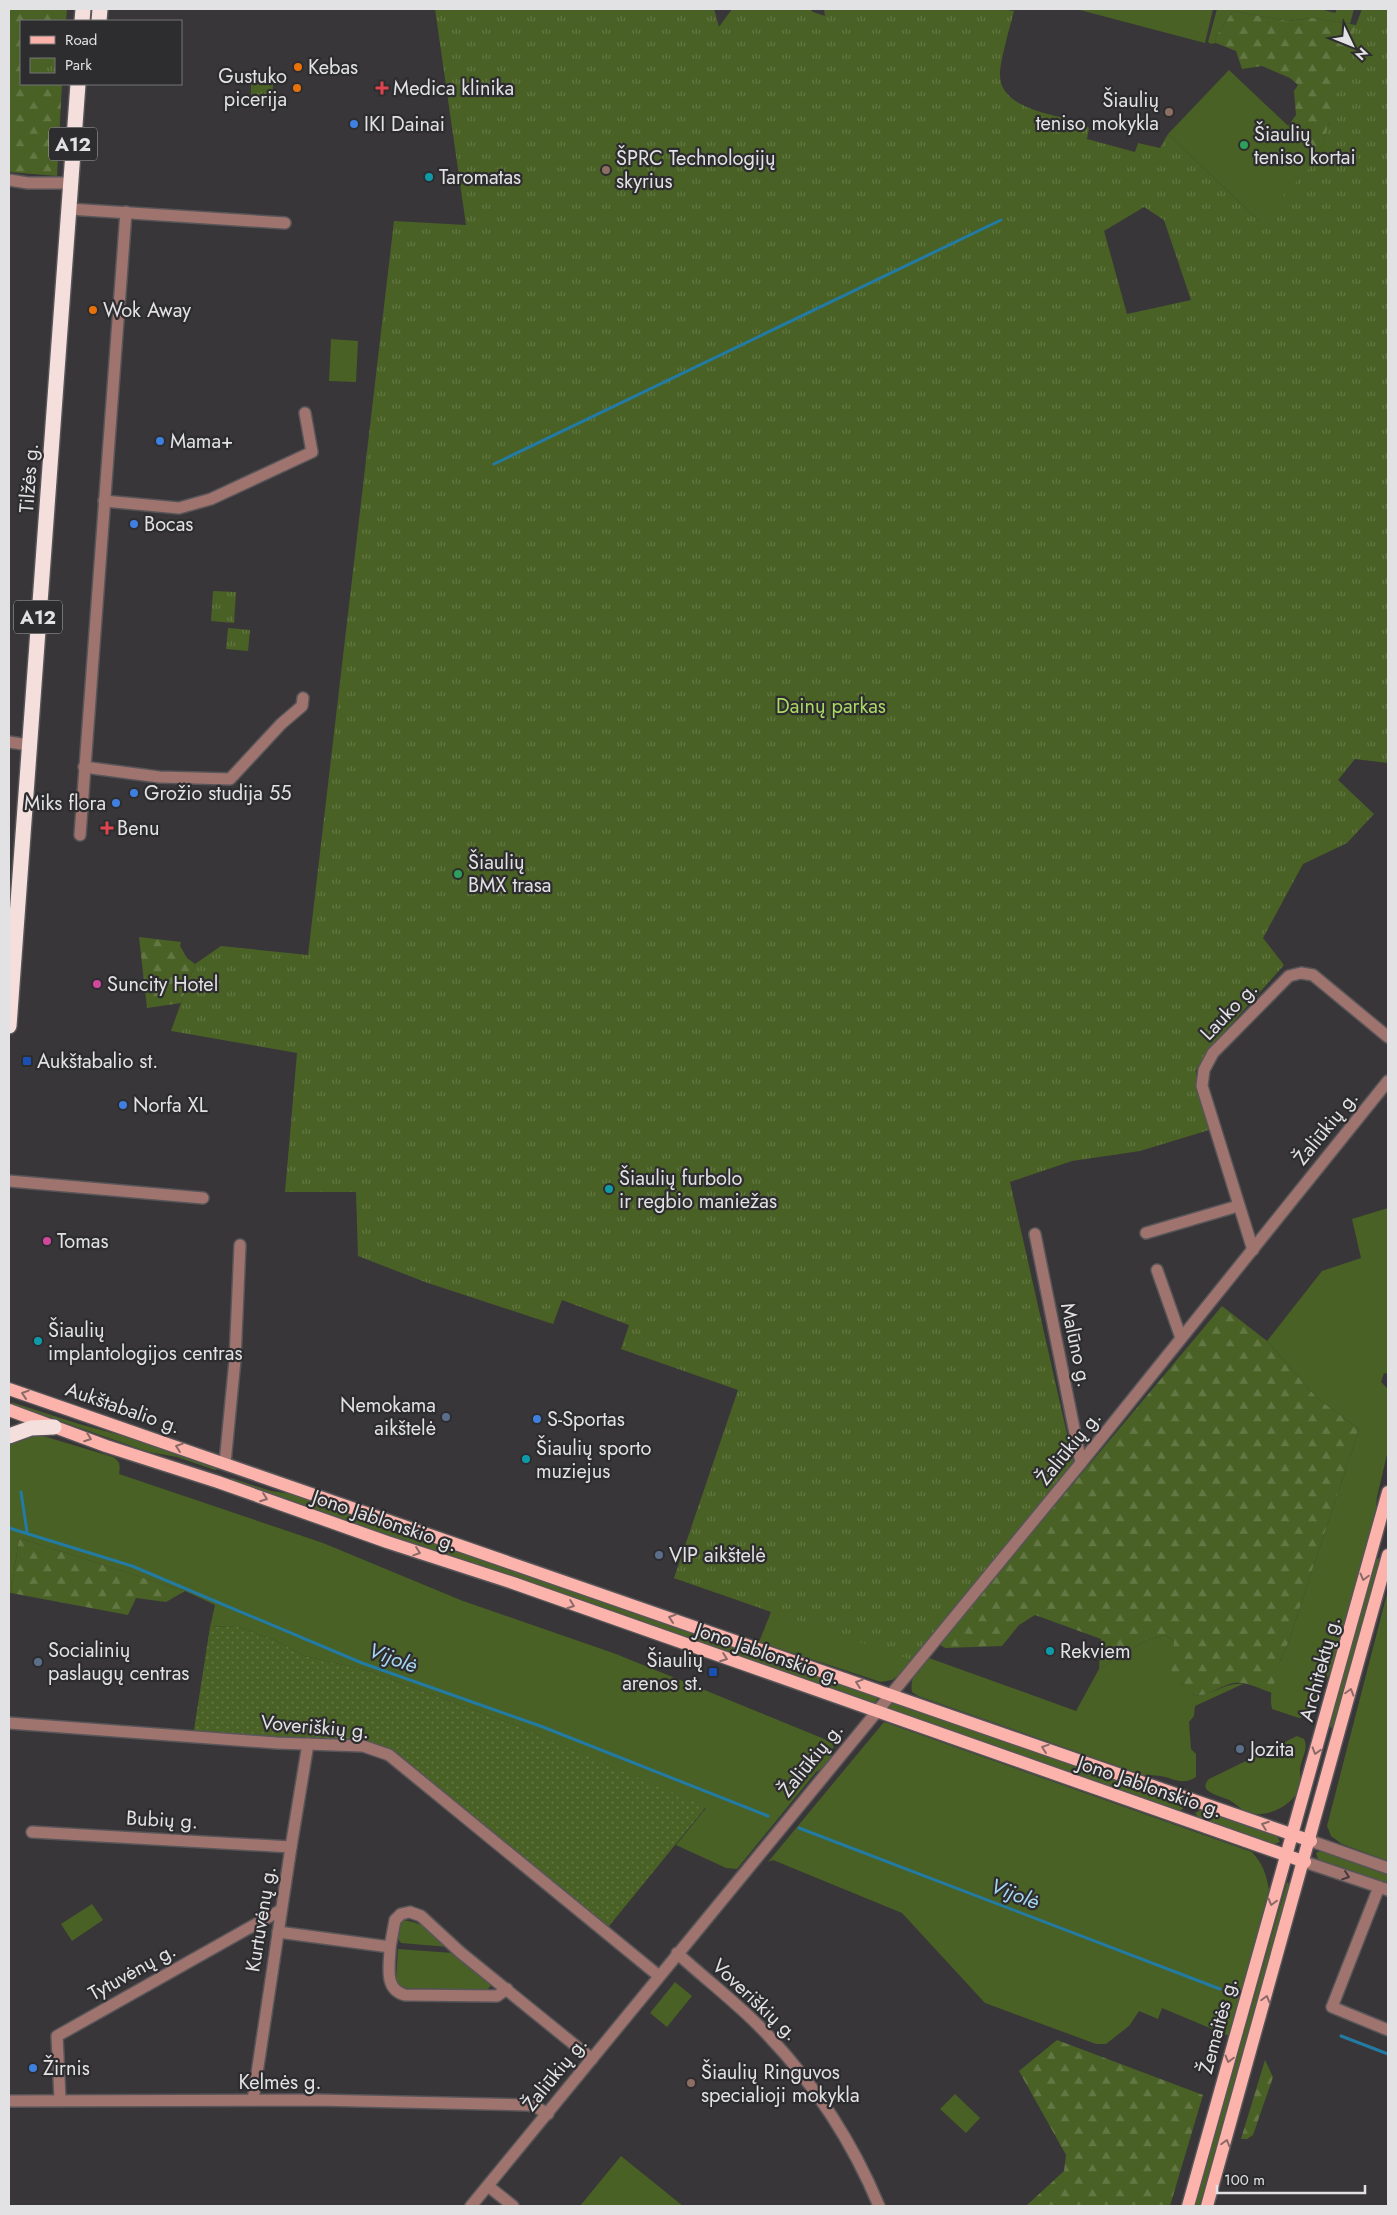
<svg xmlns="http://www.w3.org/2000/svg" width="1397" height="2215" font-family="Jost,sans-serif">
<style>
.grass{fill:#496124}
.forest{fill:url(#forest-firs)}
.park{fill:url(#park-tufts);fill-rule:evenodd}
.garden{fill:url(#garden-dots)}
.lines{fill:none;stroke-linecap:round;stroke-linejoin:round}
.stream{stroke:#237ba4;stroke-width:3}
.minor-casing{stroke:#575558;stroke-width:14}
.major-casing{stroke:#575558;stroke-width:15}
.highway-casing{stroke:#575558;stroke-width:18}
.minor{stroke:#9f736e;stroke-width:11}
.major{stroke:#fcb3ac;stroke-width:12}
.highway{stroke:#f5dfdc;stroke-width:15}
.oneway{stroke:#8a6967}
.oneway2{stroke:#443a3c}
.food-dot{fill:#e8710a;stroke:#2d2c2f;stroke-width:2}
.health-dot{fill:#e0444e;stroke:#2d2c2f;stroke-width:2}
.education-dot{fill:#8d6e63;stroke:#2d2c2f;stroke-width:2}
.shop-dot{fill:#3f7fe0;stroke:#2d2c2f;stroke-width:2}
.leisure-dot{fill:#2e9e5b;stroke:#2d2c2f;stroke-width:2}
.culture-dot{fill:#0f9aa8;stroke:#2d2c2f;stroke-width:2}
.hotel-dot{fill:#d1479c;stroke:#2d2c2f;stroke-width:2}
.transit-dot{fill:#1a4fb4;stroke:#2d2c2f;stroke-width:2}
.service-dot{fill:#5c6f8a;stroke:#2d2c2f;stroke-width:2}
.labels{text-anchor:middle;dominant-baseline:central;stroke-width:4.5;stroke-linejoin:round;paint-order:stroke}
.shield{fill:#2d2c2f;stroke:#acabad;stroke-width:1}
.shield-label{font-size:19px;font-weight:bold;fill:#e2e1e3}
.poi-label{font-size:20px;fill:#e2e1e3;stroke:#2d2c2f;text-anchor:start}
.street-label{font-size:20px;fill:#e2e1e3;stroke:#2d2c2f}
.park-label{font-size:20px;fill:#aada63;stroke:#2d2c2f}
.water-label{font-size:21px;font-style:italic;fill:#a5d5f1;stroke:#2d2c2f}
</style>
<defs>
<pattern id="forest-firs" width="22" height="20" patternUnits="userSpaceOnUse" patternTransform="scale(1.25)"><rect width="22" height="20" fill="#496124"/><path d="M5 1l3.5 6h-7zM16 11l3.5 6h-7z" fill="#637744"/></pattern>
<pattern id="park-tufts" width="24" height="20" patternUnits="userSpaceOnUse" patternTransform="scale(1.25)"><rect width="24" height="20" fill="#496124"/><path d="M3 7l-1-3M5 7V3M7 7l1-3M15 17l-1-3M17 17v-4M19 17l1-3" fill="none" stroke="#637744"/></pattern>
<pattern id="garden-dots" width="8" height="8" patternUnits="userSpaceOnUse" patternTransform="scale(1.25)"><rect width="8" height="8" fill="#496124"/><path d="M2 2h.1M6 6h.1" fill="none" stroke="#637744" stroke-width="1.8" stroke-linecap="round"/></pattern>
</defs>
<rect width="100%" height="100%" fill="#383639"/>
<g class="grass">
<path d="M 1076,9 L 1213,9 L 1205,43 Z"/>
<path d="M 1217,9 L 1320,9 L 1335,13 L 1337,9 L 1354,9 L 1350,24 L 1313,18 L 1287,21 L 1233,11 L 1215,38 L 1216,43 L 1211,44 L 1208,42 Z"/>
<path d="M 1229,70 L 1320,156 L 1329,123 L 1388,228 L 1259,221 L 1168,134 Z"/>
<path d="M 331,339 L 358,341 L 356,382 L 329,381 Z"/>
<path d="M 1388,1208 L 1388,1374 L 1384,1373 L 1381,1382 L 1388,1389 L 1388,1450 L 1377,1497 L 1375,1518 L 1333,1669 L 1322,1686 L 1315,1711 L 1312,1715 L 1299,1718 L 1272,1709 C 1267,1689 1280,1661 1288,1643 L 1359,1429 L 1317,1398 L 1267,1341 L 1322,1271 L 1361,1258 L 1352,1219 Z"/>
<path d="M 11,1402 L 79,1424 L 138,1440 L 218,1469 L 215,1470 L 177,1457 L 149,1452 L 14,1405 Z"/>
<path d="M 31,1435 L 40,1435 L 113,1457 C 121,1462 120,1466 119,1474 L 323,1543 L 463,1601 L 616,1654 L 822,1738 L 833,1744 C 835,1757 827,1766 816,1772 L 737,1869 L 726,1868 L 676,1845 L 706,1808 L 515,1725 L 366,1670 L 304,1656 L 275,1640 L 236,1626 L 210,1627 L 215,1605 L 185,1591 L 19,1538 L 11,1593 L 9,1593 L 9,1442 Z"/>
<path d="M 1074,1465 L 899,1675 L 892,1680 L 881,1682 L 759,1642 L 771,1612 L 674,1578 Z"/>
<path d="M 231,1478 L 271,1491 L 298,1495 L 878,1697 L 875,1703 L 872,1703 L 234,1482 L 231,1480 Z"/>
<path d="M 1379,1558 L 1381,1561 L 1333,1727 L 1331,1728 L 1329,1724 L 1376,1560 Z"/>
<path d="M 1388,1590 L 1388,1861 L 1342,1844 L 1331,1836 L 1327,1826 Z"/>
<path d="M 1165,1635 L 1174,1641 L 1171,1666 L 1181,1684 L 1187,1687 L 1195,1696 C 1213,1695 1226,1682 1243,1684 L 1195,1706 L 1194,1716 L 1189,1722 L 1191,1749 L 1196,1754 L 1196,1777 C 1182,1786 1174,1778 1160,1776 C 1154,1775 1148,1775 1143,1775 L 918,1696 L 912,1692 C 909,1676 919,1669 929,1658 L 1076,1711 L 1099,1669 L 1147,1640 Z"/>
<path d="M 892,1702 L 1182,1802 L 1183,1809 L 1178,1811 L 891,1711 L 888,1704 Z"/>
<path d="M 884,1722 L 1252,1852 C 1263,1864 1266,1874 1269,1890 L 1229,2036 L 1162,2008 L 1158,2019 L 1139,2011 L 1129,2026 L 1106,2044 L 1096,2044 L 985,2003 L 902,1913 L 773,1860 L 768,1862 Z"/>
<path d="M 1297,1736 L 1304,1739 C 1309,1748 1301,1759 1300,1769 C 1300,1774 1301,1782 1299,1788 C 1294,1804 1272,1815 1256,1814 C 1245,1814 1238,1805 1229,1800 C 1221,1796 1196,1792 1209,1779 Z"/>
<path d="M 1203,1809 L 1277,1836 L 1280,1842 L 1274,1844 L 1199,1818 L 1195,1813 Z"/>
<path d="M 1320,1851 L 1388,1875 L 1388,1883 L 1318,1859 L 1316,1853 Z"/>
<path d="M 1287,1882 L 1290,1885 L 1200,2206 L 1195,2206 Z"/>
<path d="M 92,1904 L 103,1920 L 72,1941 L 61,1924 Z"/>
<path d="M 402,1920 C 426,1923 432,1932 449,1947 L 401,1943 L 398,1939 Z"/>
<path d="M 398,1949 L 453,1953 L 490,1982 L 490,1987 L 486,1990 L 402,1988 L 396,1980 Z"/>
<path d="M 675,1982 L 692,1996 L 667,2027 L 650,2013 Z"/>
<path d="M 955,2094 L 980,2118 L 966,2133 L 940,2109 Z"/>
<path d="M 621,2156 L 683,2206 L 580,2206 Z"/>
</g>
<g class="forest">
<path d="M 9,9 L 67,9 L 66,21 L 21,21 L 21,84 L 62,84 L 57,176 L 9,172 Z"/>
<path d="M 1233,11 L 1287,21 L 1313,18 L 1356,25 L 1388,38 L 1329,123 L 1320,157 L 1288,126 L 1296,115 L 1294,91 L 1298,85 L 1290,78 L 1262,66 L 1242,69 L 1236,51 L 1216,43 L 1215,38 Z"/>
<path d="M 139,937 L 181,942 L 180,946 L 187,958 L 195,964 L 181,1003 L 147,1008 Z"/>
<path d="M 1222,1306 L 1267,1341 L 1317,1398 L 1359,1429 L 1288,1643 L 1280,1661 L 1272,1693 C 1261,1689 1245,1681 1233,1683 C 1219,1686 1212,1695 1195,1696 C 1189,1689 1187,1688 1180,1683 C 1166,1674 1172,1655 1174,1641 L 1165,1635 L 1147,1640 L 1099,1669 L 1101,1639 L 1035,1615 L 1019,1625 L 1002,1646 L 945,1648 L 939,1644 Z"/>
<path d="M 19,1538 L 185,1591 L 166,1602 L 136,1598 L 128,1615 L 11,1593 Z"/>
<path d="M 1057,2040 L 1203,2095 L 1170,2206 L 1026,2206 L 1064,2171 L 1066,2155 L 1019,2071 Z"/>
<path d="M 1265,2060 L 1273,2077 L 1253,2135 L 1247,2139 L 1241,2139 Z"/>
</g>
<g class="park">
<path d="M 435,9 L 714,9 L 719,27 L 732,9 L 810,9 L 813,12 L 825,16 L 824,9 L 1001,9 L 1014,11 C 1010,27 1000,60 1000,75 C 1000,110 1058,115 1084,123 L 1089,128 L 1087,139 L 1135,152 L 1138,143 L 1160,148 L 1168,134 L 1259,221 L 1320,157 L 1356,25 L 1362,9 L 1388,9 L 1388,763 L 1355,759 L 1338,780 L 1374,814 L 1347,843 L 1303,864 L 1263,938 L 1284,965 L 1219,1038 L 1196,1070 L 1197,1087 L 1209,1130 L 1140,1151 L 1072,1161 L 1010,1182 L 1074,1465 L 912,1660 L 674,1578 L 738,1390 L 621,1349 L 629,1325 L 562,1300 L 553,1324 L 425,1282 L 358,1256 L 356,1192 L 285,1192 L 297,1053 L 171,1031 L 195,964 L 221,946 L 308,955 L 394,221 L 466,225 ZM 1144,207 L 1164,220 L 1191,300 L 1127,314 L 1104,231 Z"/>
<path d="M 251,84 L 273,84 L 272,101 L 251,100 Z"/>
<path d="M 213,591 L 236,592 L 234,623 L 211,621 Z"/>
<path d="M 228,628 L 250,630 L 248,651 L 226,649 Z"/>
</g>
<path class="garden" d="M 236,1626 L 275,1640 L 304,1656 L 366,1670 L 515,1725 L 706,1807 L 605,1931 L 389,1755 L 363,1746 L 193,1736 L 210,1627 Z"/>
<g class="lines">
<g class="stream">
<path d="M 494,464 L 1001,220"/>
<path d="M 21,1492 L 27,1532"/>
<path d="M 9,1528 L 132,1566 L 362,1663 L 543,1727 L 768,1816"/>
<path d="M 799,1828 L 1220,1989"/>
<path d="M 1341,2036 L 1388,2054"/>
</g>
<g class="minor-casing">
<g id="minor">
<path d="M 9,180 L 28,183 L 70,183"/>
<path d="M 69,209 L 285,223"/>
<path d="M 104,501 L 179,508 L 211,499 L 312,452 L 305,413"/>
<path d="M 9,742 L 29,745"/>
<path d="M 84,767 L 159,777 L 230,779 L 281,724 L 302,706 L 303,698"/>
<path d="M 80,835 L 126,212"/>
<path d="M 9,1181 L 203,1198"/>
<path d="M 1146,1233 L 1238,1206"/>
<path d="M 1035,1234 L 1081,1463"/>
<path d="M 1253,1250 L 1202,1086 L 1204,1070 L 1213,1053 L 1289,976 L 1301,973 L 1313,975 L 1388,1037"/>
<path d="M 1157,1270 L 1181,1338"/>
<path d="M 225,1463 L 235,1360 L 240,1245"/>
<path d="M 9,1723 L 277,1743 L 363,1746 L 389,1755 L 659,1976"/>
<path d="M 32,1832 L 291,1847"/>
<path d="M 1311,1841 L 1388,1868"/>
<path d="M 1305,1862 L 1388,1890"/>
<path d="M 1379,1887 L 1332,2007 L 1388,2030"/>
<path d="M 278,1932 L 390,1947 L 395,1920 L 401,1914 L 410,1912 L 421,1916 L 460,1952 L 592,2059"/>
<path d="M 390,1947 C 390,1965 383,1989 405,1995 L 497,1996 L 507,1989"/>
<path d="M 677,1953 C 703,1977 732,1999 757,2024 C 811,2078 850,2136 879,2206"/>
<path d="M 60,2099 L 57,2036 L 281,1910"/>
<path d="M 253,2100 L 291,1847 L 308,1744"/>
<path d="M 9,2101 L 316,2100 L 527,2105 L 536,2107 L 548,2114"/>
<path d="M 488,2186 L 513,2206"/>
<path d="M 471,2206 L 1081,1463 L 1388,1081"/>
</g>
</g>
<g class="major-casing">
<g id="major">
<path d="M 9,1389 L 1311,1841"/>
<path d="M 9,1410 L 106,1446 L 218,1482 L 387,1542 L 513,1583 L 1305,1862"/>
<path d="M 1188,2206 L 1388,1492"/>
<path d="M 1207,2206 C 1269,1990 1327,1772 1388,1555"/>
</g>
</g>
<g class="highway-casing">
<g id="highway">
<path d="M 82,21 L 83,9"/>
<path d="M 99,21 L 100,9"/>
<path d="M 9,1026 L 78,84"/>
<path d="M 9,1436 L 31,1428 L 54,1427"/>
</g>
</g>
<use href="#minor" class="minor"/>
<use href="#major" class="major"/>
<use href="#highway" class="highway"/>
</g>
<defs><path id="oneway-chevron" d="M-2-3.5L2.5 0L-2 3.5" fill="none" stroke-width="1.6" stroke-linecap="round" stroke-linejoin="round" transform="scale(1.25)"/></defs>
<g class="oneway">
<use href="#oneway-chevron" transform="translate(25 1394) rotate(-162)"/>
<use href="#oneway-chevron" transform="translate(88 1438) rotate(20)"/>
<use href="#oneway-chevron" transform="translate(179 1447) rotate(-161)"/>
<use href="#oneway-chevron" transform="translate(264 1498) rotate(20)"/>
<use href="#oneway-chevron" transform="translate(417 1552) rotate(19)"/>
<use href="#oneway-chevron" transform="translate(1364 1577) rotate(105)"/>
<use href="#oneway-chevron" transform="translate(571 1605) rotate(20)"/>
<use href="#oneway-chevron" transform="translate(672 1618) rotate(-162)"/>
<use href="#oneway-chevron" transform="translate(724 1658) rotate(20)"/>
<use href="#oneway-chevron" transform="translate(859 1683) rotate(-161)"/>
<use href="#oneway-chevron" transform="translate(1350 1692) rotate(-74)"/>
<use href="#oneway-chevron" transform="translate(1045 1748) rotate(-161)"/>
<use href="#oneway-chevron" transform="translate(1316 1751) rotate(107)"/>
<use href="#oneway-chevron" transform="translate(1265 1825) rotate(-160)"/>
<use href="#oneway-chevron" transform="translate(1272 1902) rotate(105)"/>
<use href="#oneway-chevron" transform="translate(1266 1999) rotate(-74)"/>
<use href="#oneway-chevron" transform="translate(1229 2059) rotate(105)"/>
<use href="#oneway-chevron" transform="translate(1226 2143) rotate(-74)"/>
</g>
<use class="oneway2" href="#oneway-chevron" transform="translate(1346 1876) rotate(19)"/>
<g class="food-dot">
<circle cx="298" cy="67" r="5"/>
<circle cx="297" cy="88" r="5"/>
<circle cx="93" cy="310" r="5"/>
</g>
<g class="health-dot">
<path d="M379.5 80.5h5v5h5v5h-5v5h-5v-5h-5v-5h5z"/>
<path d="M104.5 820.5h5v5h5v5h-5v5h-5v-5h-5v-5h5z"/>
</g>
<g class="education-dot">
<circle cx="1169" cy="112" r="5"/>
<circle cx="606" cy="170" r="5"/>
<circle cx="691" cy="2083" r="5"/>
</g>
<g class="shop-dot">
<circle cx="354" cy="124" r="5"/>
<circle cx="160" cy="441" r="5"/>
<circle cx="134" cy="524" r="5"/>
<circle cx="134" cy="793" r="5"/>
<circle cx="116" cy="803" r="5"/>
<circle cx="123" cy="1105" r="5"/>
<circle cx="537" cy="1419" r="5"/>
<circle cx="33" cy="2068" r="5"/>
</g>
<g class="leisure-dot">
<circle cx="1244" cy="145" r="5"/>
<circle cx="458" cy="874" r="5"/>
</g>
<g class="culture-dot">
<circle cx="429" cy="177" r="5"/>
<circle cx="609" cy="1189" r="5"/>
<circle cx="38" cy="1341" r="5"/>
<circle cx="526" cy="1459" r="5"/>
<circle cx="1050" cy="1651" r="5"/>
</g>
<g class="hotel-dot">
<circle cx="97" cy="984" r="5"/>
<circle cx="47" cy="1241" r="5"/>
</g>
<g class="transit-dot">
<rect x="22" y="1056" width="10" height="10" rx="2.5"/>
<rect x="708" y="1667" width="10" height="10" rx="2.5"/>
</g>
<g class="service-dot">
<circle cx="446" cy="1417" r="5"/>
<circle cx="659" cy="1555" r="5"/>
<circle cx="38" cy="1662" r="5"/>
<circle cx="1240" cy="1749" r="5"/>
</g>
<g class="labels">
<g class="shield">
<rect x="49" y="127.5" width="48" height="33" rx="4"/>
<rect x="14" y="600.5" width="48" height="33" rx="4"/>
</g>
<g class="shield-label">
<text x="73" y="144">A12</text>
<text x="38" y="617">A12</text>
</g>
<g class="poi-label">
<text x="308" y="67">Kebas</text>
<text x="287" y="76" text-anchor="end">Gustuko<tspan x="287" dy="23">picerija</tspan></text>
<text x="393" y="88">Medica klinika</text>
<text x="1159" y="100" text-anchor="end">Šiaulių<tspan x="1159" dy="23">teniso mokykla</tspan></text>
<text x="364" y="124">IKI Dainai</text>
<text x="1254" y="134">Šiaulių<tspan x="1254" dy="23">teniso kortai</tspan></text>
<text x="616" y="158">ŠPRC Technologijų<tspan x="616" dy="23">skyrius</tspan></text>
<text x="439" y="177">Taromatas</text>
<text x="103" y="310">Wok Away</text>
<text x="170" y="441">Mama+</text>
<text x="144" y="524">Bocas</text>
<text x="144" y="793">Grožio studija 55</text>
<text x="106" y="803" text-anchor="end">Miks flora</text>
<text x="117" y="828">Benu</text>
<text x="468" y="862">Šiaulių<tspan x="468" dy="23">BMX trasa</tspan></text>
<text x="107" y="984">Suncity Hotel</text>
<text x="37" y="1061">Aukštabalio st.</text>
<text x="133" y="1105">Norfa XL</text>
<text x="619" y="1178">Šiaulių furbolo<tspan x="619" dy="23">ir regbio maniežas</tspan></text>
<text x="57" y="1241">Tomas</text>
<text x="48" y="1330">Šiaulių<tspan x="48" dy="23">implantologijos centras</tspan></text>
<text x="436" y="1405" text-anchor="end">Nemokama<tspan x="436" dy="23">aikštelė</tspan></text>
<text x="547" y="1419">S-Sportas</text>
<text x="536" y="1448">Šiaulių sporto<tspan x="536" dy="23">muziejus</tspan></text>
<text x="669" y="1555">VIP aikštelė</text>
<text x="48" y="1650">Socialinių<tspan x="48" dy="23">paslaugų centras</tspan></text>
<text x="1060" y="1651">Rekviem</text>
<text x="703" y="1660" text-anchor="end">Šiaulių<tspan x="703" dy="23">arenos st.</tspan></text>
<text x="1250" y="1749">Jozita</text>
<text x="43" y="2068">Žirnis</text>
<text x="701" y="2072">Šiaulių Ringuvos<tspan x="701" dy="23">specialioji mokykla</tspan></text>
</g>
<g class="street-label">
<text transform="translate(29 478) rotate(-86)">Tilžės g.</text>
<text transform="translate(1229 1011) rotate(-46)">Lauko g.</text>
<text transform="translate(1326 1128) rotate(-51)">Žaliūkių g.</text>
<text transform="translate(1076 1345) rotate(78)">Malūno g.</text>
<text transform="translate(123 1408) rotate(19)">Aukštabalio g.</text>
<text transform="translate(1069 1448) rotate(-51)">Žaliūkių g.</text>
<text transform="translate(385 1521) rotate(19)">Jono Jablonskio g.</text>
<text transform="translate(768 1654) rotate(19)">Jono Jablonskio g.</text>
<text transform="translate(1320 1669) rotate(-75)">Architektų g.</text>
<text transform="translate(315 1727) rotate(5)">Voveriškių g.</text>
<text transform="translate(811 1760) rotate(-51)">Žaliūkių g.</text>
<text transform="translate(1150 1787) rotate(19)">Jono Jablonskio g.</text>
<text transform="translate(162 1820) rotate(3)">Bubių g.</text>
<text transform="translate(261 1919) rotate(-81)">Kurtuvėnų g.</text>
<text transform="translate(132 1972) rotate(-29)">Tytuvėnų g.</text>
<text transform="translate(755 2000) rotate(43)">Voveriškių g.</text>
<text transform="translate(1218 2026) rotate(-75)">Žemaitės g.</text>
<text transform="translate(555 2074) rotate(-51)">Žaliūkių g.</text>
<text x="280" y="2082">Kelmės g.</text>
</g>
<g class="park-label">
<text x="831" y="706">Dainų parkas</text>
</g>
<g class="water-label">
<text transform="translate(393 1658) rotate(20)">Vijolė</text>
<text transform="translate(1015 1894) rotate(21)">Vijolė</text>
</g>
</g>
<rect width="1397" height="2215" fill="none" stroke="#e2e1e3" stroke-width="20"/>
<rect x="20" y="20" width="162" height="65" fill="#2d2c2f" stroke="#757477"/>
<rect x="30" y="36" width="25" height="8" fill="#fcb3ac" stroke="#757477"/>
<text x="65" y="45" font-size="15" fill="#e2e1e3">Road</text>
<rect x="30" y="58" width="25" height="15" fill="url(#park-tufts)" stroke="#757477"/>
<text x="65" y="70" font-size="15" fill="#e2e1e3">Park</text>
<g transform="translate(1352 45) rotate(133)" stroke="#2d2c2f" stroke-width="4" paint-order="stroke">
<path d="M0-4L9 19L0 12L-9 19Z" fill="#e2e1e3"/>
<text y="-8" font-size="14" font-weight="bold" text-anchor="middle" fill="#e2e1e3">N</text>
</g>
<path d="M1217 2185v8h148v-8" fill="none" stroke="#e2e1e3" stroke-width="2.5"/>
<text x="1224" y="2185" font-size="15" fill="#e2e1e3" stroke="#2d2c2f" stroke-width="4" paint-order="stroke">100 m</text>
</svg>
